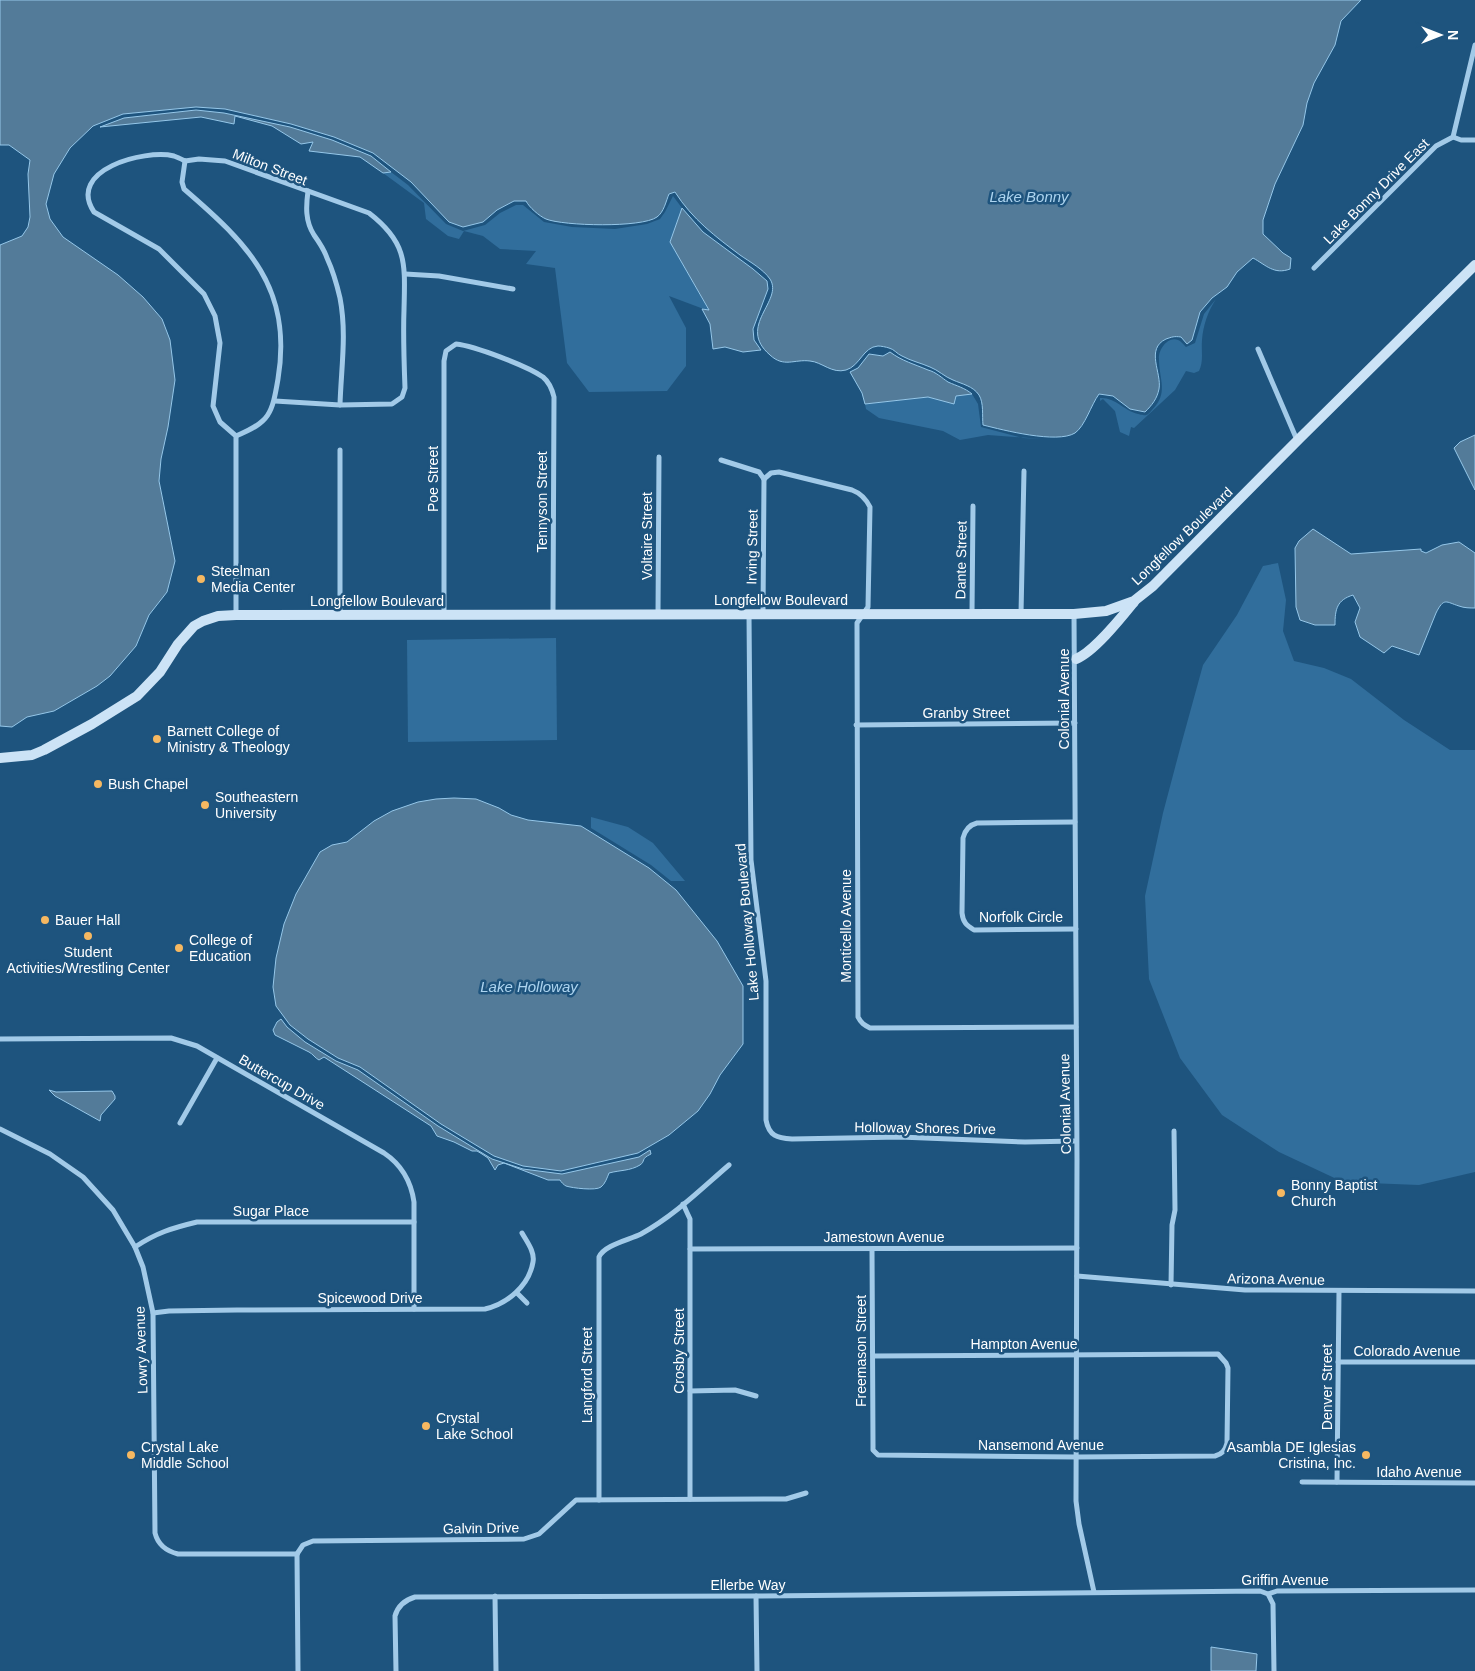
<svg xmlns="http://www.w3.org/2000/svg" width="1475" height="1671" font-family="Helvetica,sans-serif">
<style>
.green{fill:#316e9c}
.water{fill:#537b99;stroke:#95c7e9}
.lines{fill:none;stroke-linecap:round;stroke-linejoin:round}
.street{stroke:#a2cae8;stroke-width:5}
.secondary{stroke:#cce3f6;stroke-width:10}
.poi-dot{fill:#f6b861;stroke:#1e547e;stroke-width:2}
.labels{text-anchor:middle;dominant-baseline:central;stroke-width:5;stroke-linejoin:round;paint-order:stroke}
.street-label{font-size:14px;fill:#fff;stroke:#1e547e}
.poi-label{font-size:14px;fill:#fff;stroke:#1e547e;text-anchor:start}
.water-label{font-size:15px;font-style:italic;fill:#add4ef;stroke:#1e547e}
</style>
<rect width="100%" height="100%" fill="#1e547e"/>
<g class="green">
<path d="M 391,172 L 408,185 L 446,224 L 463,231 L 485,225 L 500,213 L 516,205 L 523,205 L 544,222 L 572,227 L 615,229 L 647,224 L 660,219 L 665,212 L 673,196 L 682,208 L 670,242 L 709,311 L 669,296 L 686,328 L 686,366 L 667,391 L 589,392 L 567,363 L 555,268 L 526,264 L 536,251 L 500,249 L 483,236 L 464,231 L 459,239 L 448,236 L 426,219 L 424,203 L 383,173 Z"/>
<path d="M 1216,299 C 1208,311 1203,326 1202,340 C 1201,351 1204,361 1199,371 L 1194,373 L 1186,371 L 1175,390 L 1134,428 L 1131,427 L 1129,436 L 1120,432 L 1115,411 L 1103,399 L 1100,401 L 1100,398 C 1115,397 1123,410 1138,414 C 1139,414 1145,416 1146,415 C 1148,415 1150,412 1152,410 C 1169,393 1159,380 1159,359 C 1158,351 1167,336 1178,340 C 1181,341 1184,345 1186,347 L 1195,343 L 1204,314 Z"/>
<path d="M 972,394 L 978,404 L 981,427 L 1023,438 L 1043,439 L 988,435 L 960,440 L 943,431 L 879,418 L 866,409 L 865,404 L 928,397 L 954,403 L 956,396 Z"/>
<path d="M 1278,563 L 1286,600 L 1283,631 L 1294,661 L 1324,668 L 1351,679 L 1404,720 L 1450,750 L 1475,750 L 1475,1172 L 1419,1185 L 1343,1182 L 1279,1152 L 1222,1115 L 1180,1058 L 1149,979 L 1145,896 L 1163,813 L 1181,745 L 1203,665 L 1237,615 L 1263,566 Z"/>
<path d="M 556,638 L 557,740 L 408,742 L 407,640 Z"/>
<path d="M 591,817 L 628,827 L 653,843 L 685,881 L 671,881 L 651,865 L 591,828 Z"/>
</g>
<g class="water">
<path d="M 0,0 L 1361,0 L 1341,21 L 1335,45 L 1314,83 L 1307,103 L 1303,125 L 1275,184 L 1263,220 L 1263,234 L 1283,253 L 1291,258 L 1290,269 C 1274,275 1266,265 1253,258 L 1237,272 L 1227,287 L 1212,298 L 1200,312 L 1192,340 L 1187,344 L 1181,337 C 1174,336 1172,337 1166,339 C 1145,349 1162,373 1159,389 C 1157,399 1152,405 1145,412 L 1130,409 L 1113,396 L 1099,394 C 1091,405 1085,426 1075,433 C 1057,444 1003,430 983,425 C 982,416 984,403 979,395 C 973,386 962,384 953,380 C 945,377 938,370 930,367 C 921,363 911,361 902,356 C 897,354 894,349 889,348 C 886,347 881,346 878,346 C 863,347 860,366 846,370 C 832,374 822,362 810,361 C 794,359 784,368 770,355 C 736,326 784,301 770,279 C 763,269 750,262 740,255 C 716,237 692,219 675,192 L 669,194 C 666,201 664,212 657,217 C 642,228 563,226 546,219 C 539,216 529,207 526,201 L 514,201 L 497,210 L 483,222 L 463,227 L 449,222 L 411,182 L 373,153 L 334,137 L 291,124 L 225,109 L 196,107 L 123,114 L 93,126 L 70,148 L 54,174 L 46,204 L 50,219 L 63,237 L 118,275 L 143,297 L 162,319 L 170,340 L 175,380 L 168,427 L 161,459 L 159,481 L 175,561 L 167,592 L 149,615 L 136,646 L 110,676 L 97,686 L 54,711 L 27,717 L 12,727 L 0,726 L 0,245 L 22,236 L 28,227 L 30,217 L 28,174 L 30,160 L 9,145 L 0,145 Z"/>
<path d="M 196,110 L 224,113 L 290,127 L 332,140 L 371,156 L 391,172 L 383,173 L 360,157 L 309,151 L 313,142 L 301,144 L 272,126 L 235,116 L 234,124 L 201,117 L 100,127 L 124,118 Z"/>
<path d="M 682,208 L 703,232 L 753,269 L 767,281 L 768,289 L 753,329 L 754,340 L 761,350 L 743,352 L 725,347 L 713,349 L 710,324 L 702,309 L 709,310 L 670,242 Z"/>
<path d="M 890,352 C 902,361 914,364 928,370 C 936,372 942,378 948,382 C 957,386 965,388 972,394 L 956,396 L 954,404 L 928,397 L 865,404 L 862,393 L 850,372 L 858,368 L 869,354 L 883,356 Z"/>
<path d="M 1475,435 L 1475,490 L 1454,448 L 1460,442 Z"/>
<path d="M 1313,529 L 1351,554 L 1421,549 L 1421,551 L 1426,553 L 1442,545 L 1459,542 L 1475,553 L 1475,608 C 1470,608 1464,608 1459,606 C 1446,602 1444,597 1436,613 L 1419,655 L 1392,646 L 1384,653 L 1360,637 L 1355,622 L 1360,608 L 1353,595 C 1337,600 1335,609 1335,625 L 1315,625 L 1300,620 L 1296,607 L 1295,548 L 1299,541 Z"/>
<path d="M 454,798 L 476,799 L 499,808 L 511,815 L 528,820 L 581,826 L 649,868 L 676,890 L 717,941 L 743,986 L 743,1044 L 720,1075 L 710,1094 L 698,1111 L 669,1135 L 638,1153 L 561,1171 L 523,1166 L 494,1156 L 441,1124 L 360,1067 L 338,1058 L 308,1039 L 290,1025 L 276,1006 L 273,987 L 276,958 L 284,924 L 296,894 L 320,852 L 332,845 L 347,842 L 374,821 L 392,811 L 418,802 L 436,799 Z"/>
<path d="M 281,1019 L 287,1027 L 305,1042 L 336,1061 L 358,1070 L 438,1126 L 492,1159 L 523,1169 L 562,1174 L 639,1157 L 650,1150 L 651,1154 C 640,1159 646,1161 640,1165 C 630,1171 620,1170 609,1173 C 607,1178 605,1184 601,1187 C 596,1191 572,1188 566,1186 C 564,1185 561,1182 560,1180 L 548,1180 L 504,1163 L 498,1165 L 495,1170 L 488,1158 L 482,1154 L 477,1151 L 472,1151 L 454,1142 L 437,1136 L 431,1126 L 324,1057 L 319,1060 C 315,1058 313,1054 309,1052 C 298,1046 286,1041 275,1035 L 273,1030 L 277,1022 Z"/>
<path d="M 49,1090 L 56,1092 L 112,1091 L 115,1096 L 115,1099 L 101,1115 L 100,1121 L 55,1096 Z"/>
<path d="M 1211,1647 L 1257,1654 L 1256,1671 L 1211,1671 Z"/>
</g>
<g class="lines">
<g class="street">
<path d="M 1453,137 L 1461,140 L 1475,140"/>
<path d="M 185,161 C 181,159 177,157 174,156 C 144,149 66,170 94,212 L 159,249 L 204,294 L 215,316 L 220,343 L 213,406 L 220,422 L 236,436 L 236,615"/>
<path d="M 185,161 L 199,159 L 225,161 L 369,213 C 408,243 405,264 404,310 C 403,335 404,362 405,388 L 402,397 L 392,404 L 340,405 L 275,401"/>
<path d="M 185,161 L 182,182 L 184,189 C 248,244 293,288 278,379 C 272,414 270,422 236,436"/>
<path d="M 308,191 C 306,206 305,221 314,235 C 319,242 324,249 327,258 C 333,271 337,285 340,298 C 347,334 341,369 340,405"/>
<path d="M 1314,268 L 1436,146 L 1453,137 L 1475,45"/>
<path d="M 405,274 L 439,276 L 513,289"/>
<path d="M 1258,349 L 1297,440"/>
<path d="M 721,460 L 759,472 L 764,479"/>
<path d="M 764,479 L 771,473 L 779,472 L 852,490 C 860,493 866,499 870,507 L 868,607 L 857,623 L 858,1017 C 861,1023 864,1025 870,1028 L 1076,1027"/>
<path d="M 972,613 L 973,506"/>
<path d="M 658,614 L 659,457"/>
<path d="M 749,614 L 751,860 L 766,981 L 766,1120 C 769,1136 777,1138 792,1139 L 900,1137 L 1025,1142 L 1076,1141"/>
<path d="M 763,614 L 764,479"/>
<path d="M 1021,614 L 1024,471"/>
<path d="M 1074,614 L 1077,1159 L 1076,1501 L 1079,1524 L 1094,1592"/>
<path d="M 340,615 L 340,450"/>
<path d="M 444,615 L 444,361 L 446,351 L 456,344 C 475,346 527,366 543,377 C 549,382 552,389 554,397 L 553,614"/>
<path d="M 856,725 L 1075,723"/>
<path d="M 1075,822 L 977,823 C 969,825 965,830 963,838 L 962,913 C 963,922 966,925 974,930 L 1076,929"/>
<path d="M 0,1039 L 171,1038 L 197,1046 L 384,1153 C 402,1165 411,1181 414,1202 L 414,1309"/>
<path d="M 180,1123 L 217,1058"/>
<path d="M 0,1129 L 50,1154 L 83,1177 L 113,1210 L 135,1247 L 143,1267 L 153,1313 L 155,1533 C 158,1545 166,1551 178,1554 L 297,1554"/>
<path d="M 683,1204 L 690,1219 L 690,1499"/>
<path d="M 135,1247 C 156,1233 172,1228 197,1222 L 414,1222"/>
<path d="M 690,1249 L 1077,1248"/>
<path d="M 872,1249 L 873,1444 L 873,1450 L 878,1455 L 1077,1457 L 1215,1456 C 1222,1454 1225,1451 1227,1443 L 1228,1368 L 1226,1363 L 1218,1354 L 873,1356"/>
<path d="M 1077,1276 L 1245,1290 L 1475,1291"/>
<path d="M 1171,1285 L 1172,1225 L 1175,1210 L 1174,1131"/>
<path d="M 517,1293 L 527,1303"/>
<path d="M 153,1313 L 169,1311 L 237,1310 L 485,1309 C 507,1304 529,1286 533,1262 C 535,1252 527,1242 522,1233"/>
<path d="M 1338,1362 L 1475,1362"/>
<path d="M 690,1391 L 735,1390 L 756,1396"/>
<path d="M 1302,1482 L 1475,1483"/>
<path d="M 1337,1482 L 1339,1291"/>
<path d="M 599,1500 L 599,1257 C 604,1245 629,1240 641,1234 C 674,1216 701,1189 729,1165"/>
<path d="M 297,1554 L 303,1545 L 313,1541 L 524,1539 L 539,1534 L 576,1500 L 786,1499 L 806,1493"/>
<path d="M 297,1554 L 298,1671"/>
<path d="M 1268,1594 L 1273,1604 L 1274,1671"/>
<path d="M 495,1596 L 496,1671"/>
<path d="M 756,1596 L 757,1671"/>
<path d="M 396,1671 L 395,1616 C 398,1605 405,1600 415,1597 L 756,1596 L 1260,1591 L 1268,1594 L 1277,1591 L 1475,1590"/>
</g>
<g class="secondary">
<path d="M 1076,659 C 1094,652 1121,618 1134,602"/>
<path d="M 0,758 L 32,755 L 44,750 L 92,724 L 137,696 L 160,672 L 178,644 L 194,626 L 203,621 L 218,616 L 236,615 L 1074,614 L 1106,611 L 1134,601 L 1153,586 L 1301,437 L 1475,265"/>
</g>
</g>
<g class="poi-dot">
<circle cx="201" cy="579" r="5"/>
<circle cx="157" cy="739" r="5"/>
<circle cx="98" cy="784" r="5"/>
<circle cx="205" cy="805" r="5"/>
<circle cx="45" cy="920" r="5"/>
<circle cx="88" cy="936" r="5"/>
<circle cx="179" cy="948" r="5"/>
<circle cx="1281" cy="1193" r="5"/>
<circle cx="426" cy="1426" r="5"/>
<circle cx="131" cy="1455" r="5"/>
<circle cx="1366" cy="1455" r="5"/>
</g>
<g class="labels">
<g class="street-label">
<text transform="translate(270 167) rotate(21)">Milton Street</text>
<text transform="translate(1376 191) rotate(-45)">Lake Bonny Drive East</text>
<text transform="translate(433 479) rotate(-90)">Poe Street</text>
<text transform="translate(542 502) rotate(-90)">Tennyson Street</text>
<text transform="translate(647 536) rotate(-90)">Voltaire Street</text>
<text transform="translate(1182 536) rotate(-44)">Longfellow Boulevard</text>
<text transform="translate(752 547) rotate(-89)">Irving Street</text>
<text transform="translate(961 560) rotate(-89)">Dante Street</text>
<text x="781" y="600">Longfellow Boulevard</text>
<text x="377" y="601">Longfellow Boulevard</text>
<text transform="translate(1064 699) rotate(-90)">Colonial Avenue</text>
<text x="966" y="713">Granby Street</text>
<text x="1021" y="917">Norfolk Circle</text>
<text transform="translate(747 922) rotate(-95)">Lake Holloway Boulevard</text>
<text transform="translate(846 926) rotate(-90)">Monticello Avenue</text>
<text transform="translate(282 1082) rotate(30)">Buttercup Drive</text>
<text transform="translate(1065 1104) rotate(-91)">Colonial Avenue</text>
<text transform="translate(925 1128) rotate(1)">Holloway Shores Drive</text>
<text x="271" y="1211">Sugar Place</text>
<text x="884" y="1237">Jamestown Avenue</text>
<text transform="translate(1276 1279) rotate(1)">Arizona Avenue</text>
<text x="370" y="1298">Spicewood Drive</text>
<text x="1024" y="1344">Hampton Avenue</text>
<text transform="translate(141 1350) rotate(-92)">Lowry Avenue</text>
<text transform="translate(679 1351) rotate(-90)">Crosby Street</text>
<text transform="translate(861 1351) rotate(-90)">Freemason Street</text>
<text x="1407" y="1351">Colorado Avenue</text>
<text transform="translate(587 1375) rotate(-90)">Langford Street</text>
<text transform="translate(1327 1387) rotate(-90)">Denver Street</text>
<text x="1041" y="1445">Nansemond Avenue</text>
<text x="1419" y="1472">Idaho Avenue</text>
<text transform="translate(481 1528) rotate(-1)">Galvin Drive</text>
<text x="1285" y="1580">Griffin Avenue</text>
<text x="748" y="1585">Ellerbe Way</text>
</g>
<g class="poi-label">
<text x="211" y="571">Steelman<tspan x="211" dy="16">Media Center</tspan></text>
<text x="167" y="731">Barnett College of<tspan x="167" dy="16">Ministry &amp; Theology</tspan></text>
<text x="108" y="784">Bush Chapel</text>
<text x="215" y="797">Southeastern<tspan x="215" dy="16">University</tspan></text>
<text x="55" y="920">Bauer Hall</text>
<text x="189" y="940">College of<tspan x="189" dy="16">Education</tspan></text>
<text x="88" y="952" text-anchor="middle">Student<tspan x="88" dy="16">Activities/Wrestling Center</tspan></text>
<text x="1291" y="1185">Bonny Baptist<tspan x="1291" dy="16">Church</tspan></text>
<text x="436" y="1418">Crystal<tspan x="436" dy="16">Lake School</tspan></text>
<text x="141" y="1447">Crystal Lake<tspan x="141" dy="16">Middle School</tspan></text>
<text x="1356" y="1447" text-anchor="end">Asambla DE Iglesias<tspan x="1356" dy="16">Cristina, Inc.</tspan></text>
</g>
<g class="water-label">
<text x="1029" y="196">Lake Bonny</text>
<text x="529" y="986">Lake Holloway</text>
</g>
</g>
<g transform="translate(1440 35) rotate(90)" stroke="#1e547e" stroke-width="4" paint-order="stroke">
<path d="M0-4L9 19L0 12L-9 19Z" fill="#ffffff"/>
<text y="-8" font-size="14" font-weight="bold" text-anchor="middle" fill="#ffffff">N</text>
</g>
</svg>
